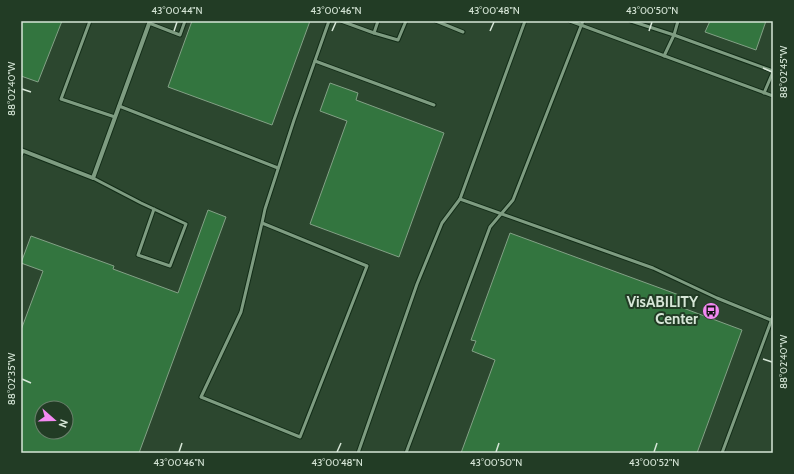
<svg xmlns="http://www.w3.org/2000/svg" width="794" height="474" font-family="Cabin,sans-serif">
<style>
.building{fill:#33753f;stroke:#83a186;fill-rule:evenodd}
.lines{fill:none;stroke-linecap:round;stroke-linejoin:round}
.service-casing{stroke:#122c17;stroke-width:5}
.minor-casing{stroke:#122c17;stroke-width:6}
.service{stroke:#7e9c81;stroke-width:3}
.minor{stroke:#7e9c81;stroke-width:4}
.ticks{fill:none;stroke:#d6e6d7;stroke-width:1.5}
.labels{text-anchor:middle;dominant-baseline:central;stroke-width:4;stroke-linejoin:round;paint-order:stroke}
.poi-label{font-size:15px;font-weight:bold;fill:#d6e6d7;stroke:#223c25;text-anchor:end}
.neatline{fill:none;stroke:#d6e6d7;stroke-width:1.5}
.ticks-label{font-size:10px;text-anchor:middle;fill:#d6e6d7}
</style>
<rect width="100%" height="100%" fill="#2c472f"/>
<g class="building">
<path d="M 21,21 L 62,21 L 38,82 L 21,76 Z"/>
<path d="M 192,21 L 310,21 L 272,125 L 168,87 Z"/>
<path d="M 710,21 L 766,21 L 756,50 L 705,32 Z"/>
<path d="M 330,83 L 358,93 L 356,100 L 444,133 L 399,257 L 310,224 L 347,121 L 320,111 Z"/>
<path d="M 208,210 L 226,217 L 139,453 L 21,453 L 21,330 L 43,271 L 21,263 L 31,236 L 114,266 L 113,269 L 178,293 ZM 42,408 L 66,408 L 66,432 L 42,432 Z"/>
<path d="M 510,233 L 679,295 L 675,305 L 742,330 L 697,453 L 461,453 L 495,360 L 472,351 L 476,341 L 471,340 Z"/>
</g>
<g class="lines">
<g class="service-casing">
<g id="service">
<path d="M 90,21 L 61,99 L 115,117"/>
<path d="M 341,21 L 374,33 L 378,21"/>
<path d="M 436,21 L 463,32"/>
<path d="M 570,21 L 773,96"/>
<path d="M 631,21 L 674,35 L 664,56"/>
<path d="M 678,21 L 674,35 L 773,71"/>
<path d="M 149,23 L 180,35 L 185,21"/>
<path d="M 374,33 L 398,40 L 406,21"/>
<path d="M 315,61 L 434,105"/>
<path d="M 764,93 L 773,72"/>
<path d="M 119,106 L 278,168"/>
<path d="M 21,155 L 23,151"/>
<path d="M 93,178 L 141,203 L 186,224 L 170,266 L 138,255 L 154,209"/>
<path d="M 460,199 L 653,268 L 717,298 L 771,320"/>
<path d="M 262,223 L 367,266 L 300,437 L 201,397 L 241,312 L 262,223 L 265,209 L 294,120 L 329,21"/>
<path d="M 358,453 L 417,284 L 442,223 L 460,199 L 525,21"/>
<path d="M 406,453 L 490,227 L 513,200 L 583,21"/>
<path d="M 722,453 L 773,316"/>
</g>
</g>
<g class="minor-casing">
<path id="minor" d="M 21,150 L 93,178 L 150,21"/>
</g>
<use href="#service" class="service"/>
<use href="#minor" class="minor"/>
</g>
<path class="ticks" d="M 174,31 L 177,22M 332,31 L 336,22M 490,31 L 494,22M 649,31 L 652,22M 763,68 L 772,72M 22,89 L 31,92M 763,359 L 772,362M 22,379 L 31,383M 179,452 L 182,443M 337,452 L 341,443M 496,452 L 499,443M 654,452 L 657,443"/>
<defs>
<g id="bus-disc" transform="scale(0.9)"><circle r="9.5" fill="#f38af2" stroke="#223c25"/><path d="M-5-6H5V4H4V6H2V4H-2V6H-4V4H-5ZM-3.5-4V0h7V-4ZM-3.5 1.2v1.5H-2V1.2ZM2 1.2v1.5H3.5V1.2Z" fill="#111"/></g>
</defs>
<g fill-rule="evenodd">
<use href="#bus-disc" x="711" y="311"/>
</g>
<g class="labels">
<g class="poi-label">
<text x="698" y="302">VisABILITY<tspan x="698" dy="17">Center</tspan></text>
</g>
</g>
<rect width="794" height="474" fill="none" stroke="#223c25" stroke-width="44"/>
<g transform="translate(54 420) rotate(110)"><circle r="19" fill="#223c25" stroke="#6a806c"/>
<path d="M0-3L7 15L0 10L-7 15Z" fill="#f38af2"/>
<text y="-6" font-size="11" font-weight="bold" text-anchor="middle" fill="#d6e6d7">N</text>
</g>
<rect x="22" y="22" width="750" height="430" class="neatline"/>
<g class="ticks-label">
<text x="177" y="14">43°00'44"N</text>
<text x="336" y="14">43°00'46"N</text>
<text x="494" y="14">43°00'48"N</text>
<text x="652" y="14">43°00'50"N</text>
<text transform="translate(783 72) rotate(-90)" y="4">88°02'45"W</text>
<text transform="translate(11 89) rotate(-90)" y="4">88°02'40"W</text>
<text transform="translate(783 362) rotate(-90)" y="4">88°02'40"W</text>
<text transform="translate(11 379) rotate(-90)" y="4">88°02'35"W</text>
<text x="179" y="466">43°00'46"N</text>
<text x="337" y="466">43°00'48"N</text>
<text x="496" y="466">43°00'50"N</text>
<text x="654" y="466">43°00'52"N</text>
</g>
</svg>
